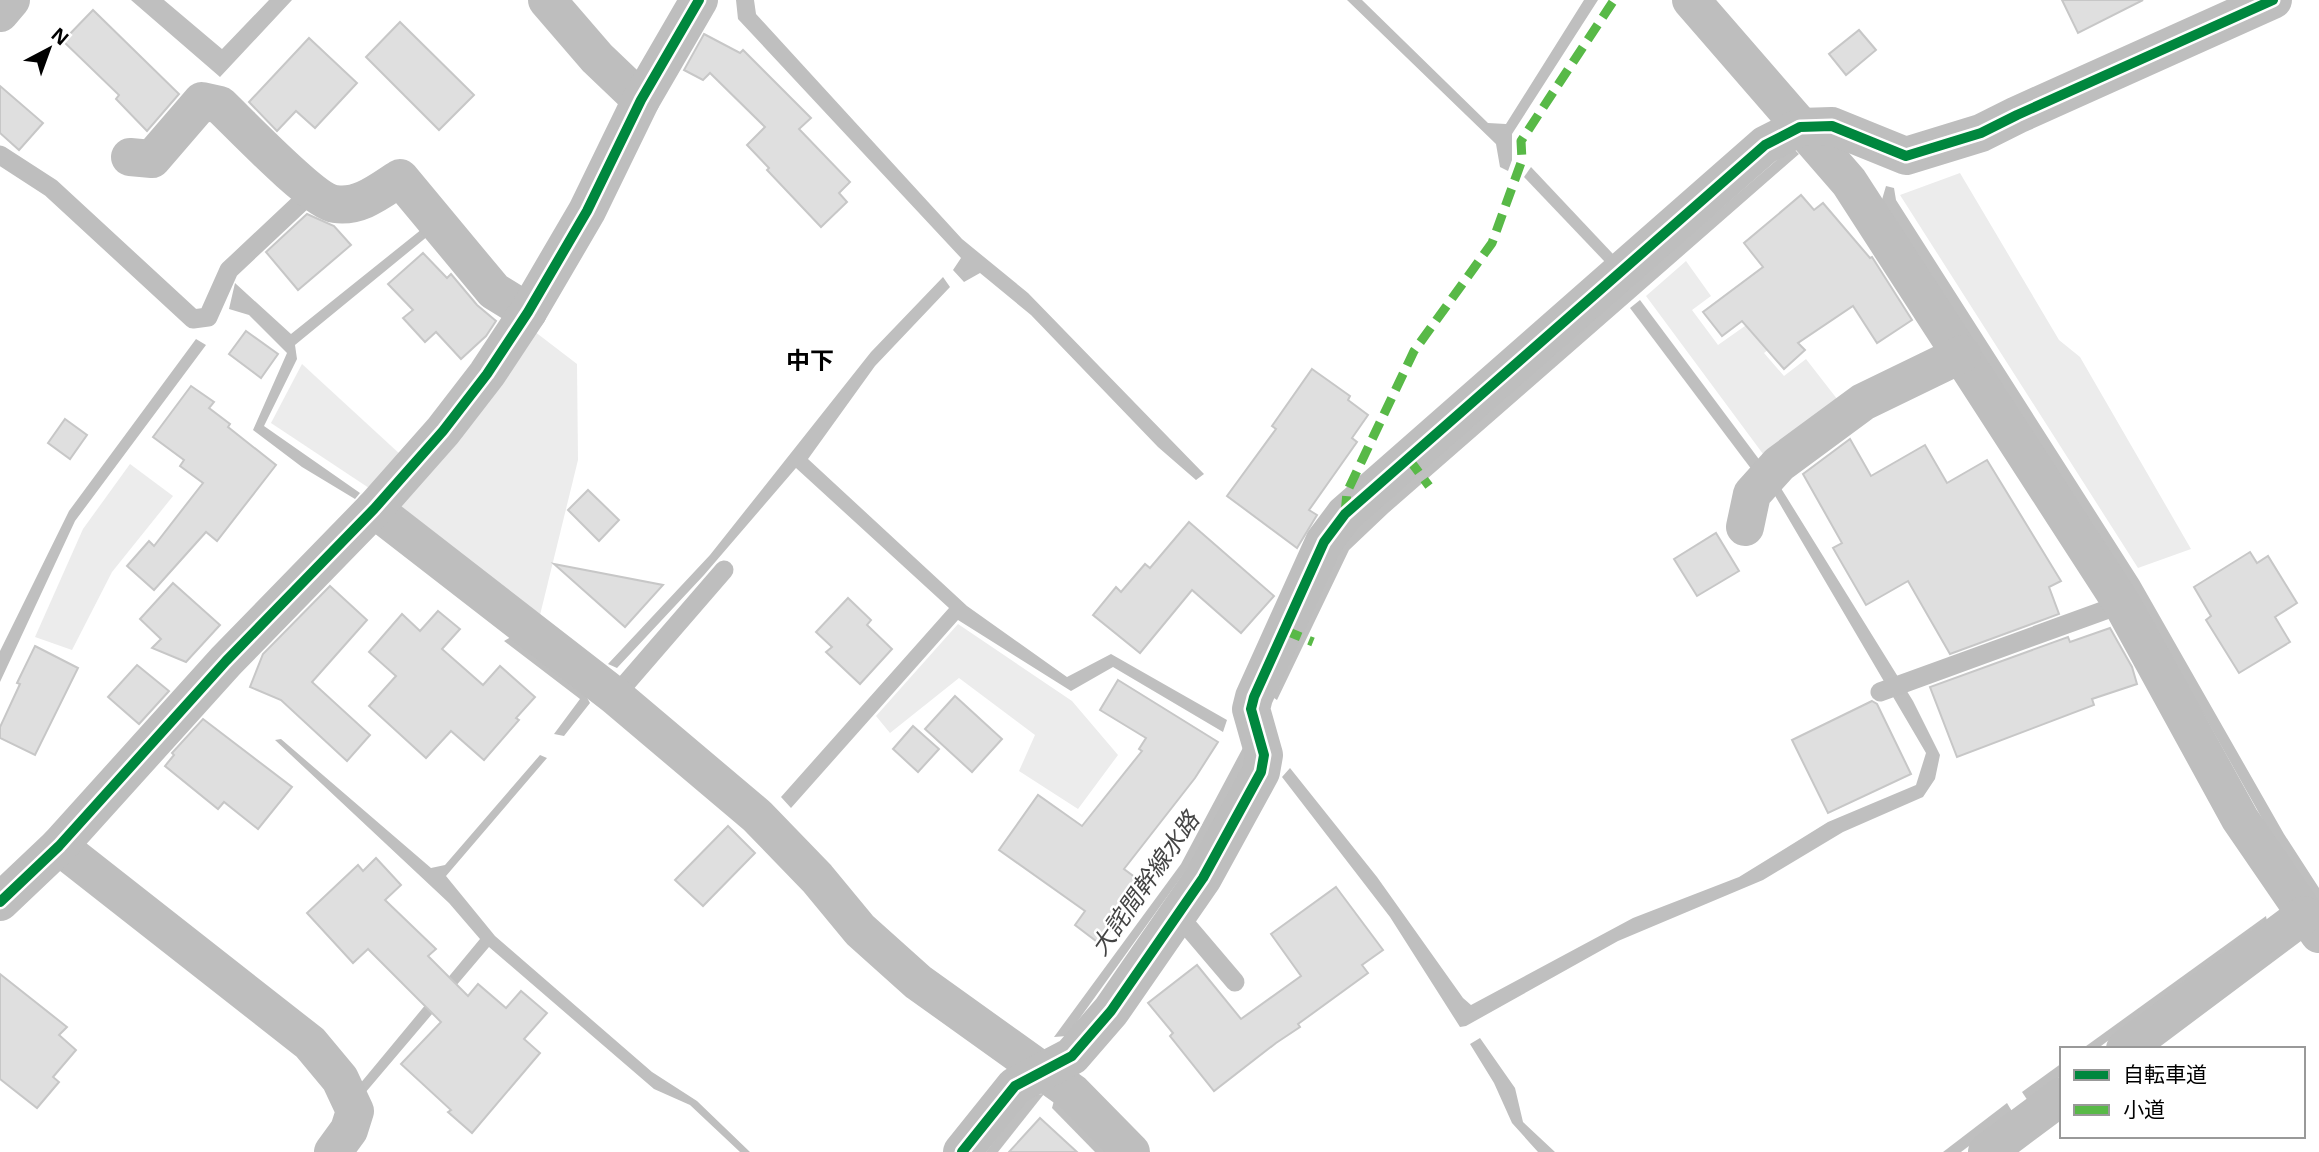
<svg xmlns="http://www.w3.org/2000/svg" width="2319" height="1152" font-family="'Open Sans','Noto Sans JP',sans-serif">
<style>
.green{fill:#ececec}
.water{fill:#bfbfbf}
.building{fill:#dfdfdf;stroke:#c7c7c7;stroke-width:2}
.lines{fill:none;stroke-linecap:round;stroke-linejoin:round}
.service{stroke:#bebebe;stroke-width:19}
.minor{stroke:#bebebe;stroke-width:38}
.quiet{stroke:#58b947;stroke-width:9;stroke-dasharray:18 9;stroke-linecap:butt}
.cycleway-casing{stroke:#fff;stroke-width:15}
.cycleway{stroke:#00873e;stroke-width:10}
.labels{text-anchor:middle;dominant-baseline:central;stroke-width:5;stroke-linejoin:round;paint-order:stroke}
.neighbourhood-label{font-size:24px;font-weight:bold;fill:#000;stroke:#fff}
.water-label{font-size:24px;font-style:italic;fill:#444;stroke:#fff}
</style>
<rect width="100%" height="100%" fill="#fff"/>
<g class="green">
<path d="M 1960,173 L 2059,340 L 2080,357 L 2191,549 L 2138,568 L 1900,195 Z"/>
<path d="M 1686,261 L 1711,296 L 1692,310 L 1718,345 L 1779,302 L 1796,328 L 1764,353 L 1784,376 L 1806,359 L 1841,404 L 1766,458 L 1646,296 Z"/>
<path d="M 530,328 L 577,364 L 578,460 L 540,615 L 393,500 Z"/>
<path d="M 302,364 L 402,456 L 372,490 L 271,423 Z"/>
<path d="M 130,464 L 173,496 L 112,572 L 72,650 L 35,637 L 83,529 Z"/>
<path d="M 958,624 L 1072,701 L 1118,755 L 1078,809 L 1019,771 L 1035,735 L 959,678 L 890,733 L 876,716 Z"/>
</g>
<g class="water">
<path d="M 131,0 L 164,0 L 222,49 L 269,0 L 292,0 L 220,77 Z"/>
<path d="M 736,0 L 754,0 L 756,14 L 962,239 L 1028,293 L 1204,474 L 1196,480 L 1158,447 L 1031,315 L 980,273 L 964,282 L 953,270 L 961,258 L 738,19 Z"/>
<path d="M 1347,0 L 1362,0 L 1488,123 L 1506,124 L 1584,0 L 1598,0 L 1512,134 L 1512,160 L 1508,171 L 1500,167 L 1496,144 Z"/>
<path d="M 1792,147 L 1799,154 L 1388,513 L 1349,550 L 1277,700 L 1268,694 L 1337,547 L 1358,521 Z"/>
<path d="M 1531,167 L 1613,254 L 1605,262 L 1524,177 Z"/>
<path d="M 1886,186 L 1894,188 L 1896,200 L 2139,580 L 2284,834 L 2319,888 L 2319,908 L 2273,838 L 2131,585 L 1881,203 Z"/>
<path d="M 422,229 L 428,236 L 295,345 L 297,359 L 264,426 L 360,493 L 355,499 L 302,467 L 253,430 L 287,353 L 249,315 L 229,309 L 235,283 L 291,334 Z"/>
<path d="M 943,277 L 950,287 L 875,366 L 808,459 L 967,606 L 1067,677 L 1111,654 L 1227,720 L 1223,732 L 1113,667 L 1071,691 L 958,620 L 791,808 L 781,797 L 949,608 L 796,468 L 704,575 L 617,668 L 608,664 L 710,555 L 871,352 Z"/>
<path d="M 1640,300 L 1761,462 L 1752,470 L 1630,308 Z"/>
<path d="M 196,339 L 206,345 L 75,521 L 0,682 L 0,651 L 69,511 Z"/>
<path d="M 1779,485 L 1913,701 L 1940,755 L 1935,779 L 1923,797 L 1843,832 L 1763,880 L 1618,941 L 1466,1026 L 1460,1027 L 1390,917 L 1282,777 L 1290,768 L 1377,877 L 1463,998 L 1471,1005 L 1633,918 L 1739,877 L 1828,822 L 1916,785 L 1926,753 L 1774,494 Z"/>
<path d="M 511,637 L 585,694 L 590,703 L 564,736 L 554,734 L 580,699 L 504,641 Z"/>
<path d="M 281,739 L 431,868 L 445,865 L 540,755 L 547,758 L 446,876 L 495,936 L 652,1072 L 697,1101 L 750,1152 L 740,1152 L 690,1105 L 654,1089 L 489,947 L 365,1093 L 359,1085 L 480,939 L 449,903 L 275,740 Z"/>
<path d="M 1246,742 L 1254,749 L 1215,830 L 1067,1036 L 1054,1037 L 1181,864 Z"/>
<path d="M 2266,916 L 2267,921 L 2097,1049 L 2082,1049 Z"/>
<path d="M 1480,1038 L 1515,1088 L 1523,1122 L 1555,1152 L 1538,1152 L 1512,1123 L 1494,1083 L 1470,1044 Z"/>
<path d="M 2062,1063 L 2062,1075 L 2028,1101 L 2022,1092 Z"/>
<path d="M 1044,1094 L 998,1152 L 986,1152 L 1030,1095 Z"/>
<path d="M 1055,1097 L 1110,1152 L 1095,1152 L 1052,1108 Z"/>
<path d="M 2007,1103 L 2013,1113 L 1961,1152 L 1943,1152 Z"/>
</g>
<g class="building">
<path d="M 2062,0 L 2143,0 L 2078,33 Z"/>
<path d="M 93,10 L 179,94 L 147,131 L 116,99 L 119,95 L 63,41 Z"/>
<path d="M 400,22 L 474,95 L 439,130 L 366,57 Z"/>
<path d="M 1859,30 L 1876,50 L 1846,75 L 1829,54 Z"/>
<path d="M 704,34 L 740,53 L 743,50 L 811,118 L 799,129 L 850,182 L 839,193 L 847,202 L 821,227 L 767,170 L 769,168 L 747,145 L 765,127 L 710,73 L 703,80 L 684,70 Z"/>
<path d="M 309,38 L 357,83 L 315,128 L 296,111 L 277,131 L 249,102 Z"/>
<path d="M 0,86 L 43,123 L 19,150 L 0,133 Z"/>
<path d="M 1801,195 L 1814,210 L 1823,203 L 1870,258 L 1872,257 L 1912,320 L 1877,343 L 1853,306 L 1798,343 L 1805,350 L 1784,369 L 1742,321 L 1722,336 L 1703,312 L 1763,267 L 1744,243 Z"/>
<path d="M 307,214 L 334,226 L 351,245 L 298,290 L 266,252 Z"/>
<path d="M 423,253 L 447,278 L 451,274 L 477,305 L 496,321 L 486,336 L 461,359 L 436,332 L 425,342 L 403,318 L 413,310 L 388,284 Z"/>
<path d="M 246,331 L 278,354 L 261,378 L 229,354 Z"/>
<path d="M 1312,369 L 1350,396 L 1348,400 L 1368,415 L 1352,438 L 1357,442 L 1309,510 L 1317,515 L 1297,548 L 1227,496 L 1276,429 L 1272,426 Z"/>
<path d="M 191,386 L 214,402 L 209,408 L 230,424 L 228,427 L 276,465 L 217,541 L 206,532 L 154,590 L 127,566 L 149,541 L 154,546 L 203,483 L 180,466 L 184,460 L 153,437 Z"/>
<path d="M 65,419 L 87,435 L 70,459 L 48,443 Z"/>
<path d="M 1850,439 L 1871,476 L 1925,445 L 1947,483 L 1987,460 L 2061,581 L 2049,587 L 2059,614 L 1950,654 L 1908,581 L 1866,605 L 1833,548 L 1842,543 L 1803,474 Z"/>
<path d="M 588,490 L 619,520 L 599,541 L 568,510 Z"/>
<path d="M 1189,522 L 1274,596 L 1241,633 L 1192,590 L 1140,653 L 1093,615 L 1116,587 L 1121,592 L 1145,564 L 1150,568 Z"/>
<path d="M 1716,533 L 1739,571 L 1697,596 L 1674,559 Z"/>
<path d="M 2250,552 L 2257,563 L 2268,556 L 2297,603 L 2275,617 L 2290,642 L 2239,673 L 2206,620 L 2211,616 L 2194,587 Z"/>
<path d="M 554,564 L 663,585 L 625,627 Z"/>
<path d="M 173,583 L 220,625 L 186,662 L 152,648 L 161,639 L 140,619 Z"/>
<path d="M 330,586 L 367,620 L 312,682 L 370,735 L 347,761 L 281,700 L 250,687 L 263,654 Z"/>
<path d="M 848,598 L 871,620 L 867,625 L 892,649 L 860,684 L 826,652 L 832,647 L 816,632 Z"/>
<path d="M 438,611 L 460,629 L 442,649 L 483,685 L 500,666 L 535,697 L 516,718 L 519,720 L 484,760 L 451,731 L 426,758 L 369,706 L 396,676 L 369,652 L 402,614 L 420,631 Z"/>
<path d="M 2110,628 L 2132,667 L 2137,684 L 2092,699 L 2094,705 L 1957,757 L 1930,687 L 2068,637 L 2070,642 Z"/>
<path d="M 35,646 L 78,668 L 35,755 L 0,738 L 0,727 L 20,684 L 17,683 Z"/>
<path d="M 137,665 L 169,691 L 139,724 L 108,697 Z"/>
<path d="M 1118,680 L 1218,742 L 1195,778 L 1124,869 L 1140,881 L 1117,913 L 1121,916 L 1100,944 L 1075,925 L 1085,911 L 999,850 L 1038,795 L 1082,826 L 1142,751 L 1139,749 L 1146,738 L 1100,710 Z"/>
<path d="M 955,696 L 1002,739 L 972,772 L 925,729 Z"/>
<path d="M 1872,701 L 1877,704 L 1911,774 L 1828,813 L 1792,740 Z"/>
<path d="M 203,719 L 292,787 L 258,829 L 224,802 L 218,809 L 165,766 L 174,755 L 172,753 Z"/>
<path d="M 913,726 L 939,749 L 918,772 L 893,749 Z"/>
<path d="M 728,826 L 755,853 L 703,906 L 675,880 Z"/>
<path d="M 376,858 L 401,885 L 385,900 L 436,949 L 428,956 L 468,996 L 478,984 L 506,1008 L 521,991 L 547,1013 L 524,1039 L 540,1053 L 472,1133 L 448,1112 L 451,1110 L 401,1064 L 441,1022 L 368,949 L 353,963 L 307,913 L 358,865 L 363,871 Z"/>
<path d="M 1336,887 L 1383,950 L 1362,965 L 1368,973 L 1298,1024 L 1300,1027 L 1276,1043 L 1214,1091 L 1170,1036 L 1173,1033 L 1148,1003 L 1197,965 L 1241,1019 L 1301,976 L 1271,934 Z"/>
<path d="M 0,974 L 67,1027 L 59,1035 L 76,1050 L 53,1077 L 59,1082 L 37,1108 L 0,1079 Z"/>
<path d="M 1040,1118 L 1077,1152 L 1009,1152 Z"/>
</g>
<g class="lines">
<g class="service">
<path d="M 0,155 L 51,188 L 193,319 L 208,317 L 229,270 L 312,192"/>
<path d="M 1880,692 L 2122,604"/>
<path d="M 615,696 L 724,570"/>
<path d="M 1178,915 L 1235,982"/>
</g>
<g class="minor">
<path d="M 547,0 L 597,58 L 641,100"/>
<path d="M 1691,0 L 1849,182 L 2122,604 L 2240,819 L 2319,934"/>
<path d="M 0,13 L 11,0"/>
<path d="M 130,157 L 152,159 L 202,101 L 220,105 C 240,124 313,201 335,204 C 360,208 381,190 400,178 L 494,291 L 528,312"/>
<path d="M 374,509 L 615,696 L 757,816 L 817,878 L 860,930 L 918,982 L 1073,1093 L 1131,1152"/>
<path d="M 1745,527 L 1752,494 L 1779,464 L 1863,402 L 1962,354"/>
<path d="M 59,846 L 310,1043 L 340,1079 L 355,1111 L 349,1130 L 333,1152"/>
<path d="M 0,902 L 59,846 L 226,661 L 374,509 L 443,431 L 487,374 L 528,312 L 587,211 L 641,100 L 699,0"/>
<path d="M 2125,1049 L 2304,915"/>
<path d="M 962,1152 L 1015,1086 L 1072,1056 L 1111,1011 L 1203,878 L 1261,772 L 1264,755 L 1251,709 L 1254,697 L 1324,542 L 1345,514 L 1765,145 L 1800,127 L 1832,126 L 1906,156 L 1981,133 L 2017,115 L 2273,0"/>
<path d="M 1987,1152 L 2062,1096"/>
</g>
<g class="quiet">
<path d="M 1408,458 L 1429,486"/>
<path d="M 1345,514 L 1347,492 L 1414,351 L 1492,243 L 1522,160 L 1521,141 L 1614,0"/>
<path d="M 1284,630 L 1313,642"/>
</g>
<g class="cycleway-casing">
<g id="cycleway">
<path d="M 0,902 L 59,846 L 226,661 L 374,509 L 443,431 L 487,374 L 528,312 L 587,211 L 641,100 L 699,0"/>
<path d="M 962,1152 L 1015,1086 L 1072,1056 L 1111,1011 L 1203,878 L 1261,772 L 1264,755 L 1251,709 L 1254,697 L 1324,542 L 1345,514 L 1765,145 L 1800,127 L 1832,126 L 1906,156 L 1981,133 L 2017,115 L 2273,0"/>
</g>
</g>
<use href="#cycleway" class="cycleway"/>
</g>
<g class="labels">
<g class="neighbourhood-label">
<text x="810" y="359">中下</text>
</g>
<g class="water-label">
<text transform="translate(1144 883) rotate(-55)">大詫間幹線水路</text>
</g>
</g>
<rect x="2060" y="1047" width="245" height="91" fill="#ffffff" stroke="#999999" stroke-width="2"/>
<rect x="2074" y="1070" width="35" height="10" fill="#00873e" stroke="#999999" stroke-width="2"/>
<text x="2123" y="1082" font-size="21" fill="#000000">自転車道</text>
<rect x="2074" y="1105" width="35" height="10" fill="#58b947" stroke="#999999" stroke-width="2"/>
<text x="2123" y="1117" font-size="21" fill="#000000">小道</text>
<g transform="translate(49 49) rotate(41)" stroke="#ffffff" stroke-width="5" paint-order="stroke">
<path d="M0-5L12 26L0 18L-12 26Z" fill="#000000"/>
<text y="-10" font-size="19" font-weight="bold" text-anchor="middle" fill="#000000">N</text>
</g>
</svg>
